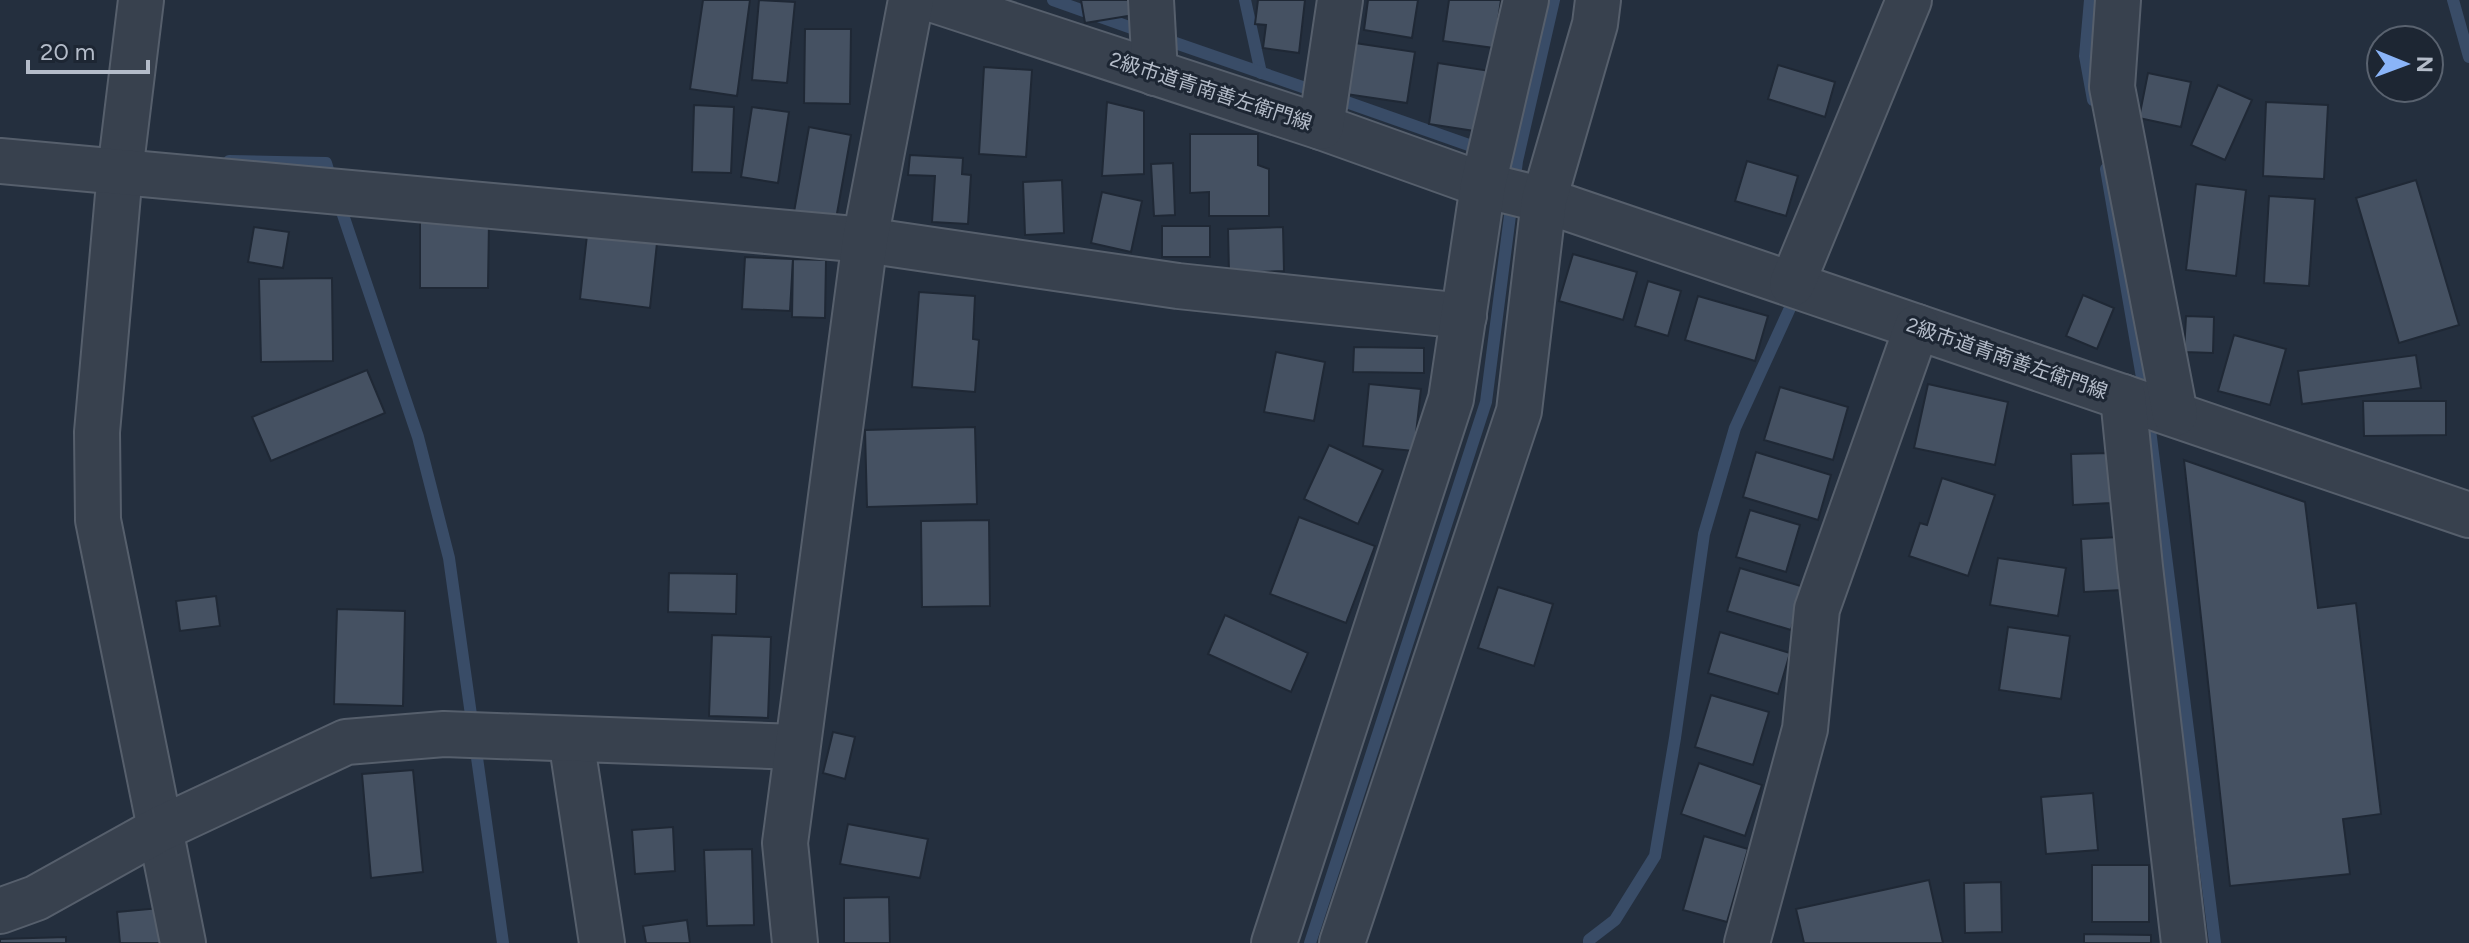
<svg xmlns="http://www.w3.org/2000/svg" width="2469" height="943" font-family="Figtree,'Noto Sans JP',sans-serif">
<style>
.lines{fill:none;stroke-linecap:round;stroke-linejoin:round}
.stream{stroke:#394c67;stroke-width:12}
.building{fill:#455162;stroke:#1f2835;stroke-width:2}
.minor-casing{stroke:#565f6c;stroke-width:48}
.minor{stroke:#38414e;stroke-width:44}
.labels{text-anchor:middle;dominant-baseline:central;stroke-width:6;stroke-linejoin:round;paint-order:stroke}
.street-label{font-size:20px;fill:#b4bcc9;stroke:#1d2633}
</style>
<rect width="100%" height="100%" fill="#242f3e"/>
<g class="lines">
<g class="stream">
<path d="M 1053,0 L 1143,32"/>
<path d="M 1245,0 L 1261,73"/>
<path d="M 2090,0 L 2085,56 L 2093,100"/>
<path d="M 2453,0 L 2469,57"/>
<path d="M 1161,38 L 1317,92"/>
<path d="M 1335,98 L 1483,150"/>
<path d="M 229,161 L 326,163 L 332,183"/>
<path d="M 2106,169 L 2145,395"/>
<path d="M 338,200 L 418,437 L 449,558 L 503,943"/>
<path d="M 2148,414 L 2215,943"/>
<path d="M 1310,943 L 1486,402 L 1517,161 L 1554,0"/>
<path d="M 1589,943 L 1589,940 L 1615,920 L 1655,856 L 1675,738 L 1704,534 L 1735,428 L 1796,295"/>
</g>
</g>
<g class="building">
<path d="M 703,0 L 750,0 L 737,96 L 690,89 Z"/>
<path d="M 759,0 L 795,2 L 787,83 L 752,80 Z"/>
<path d="M 1081,0 L 1131,0 L 1134,15 L 1085,23 Z"/>
<path d="M 1258,0 L 1305,0 L 1299,53 L 1263,48 L 1266,25 L 1255,24 Z"/>
<path d="M 1368,0 L 1418,0 L 1412,38 L 1364,30 Z"/>
<path d="M 1449,0 L 1501,0 L 1494,48 L 1443,41 Z"/>
<path d="M 805,29 L 851,29 L 850,104 L 804,103 Z"/>
<path d="M 1355,43 L 1415,52 L 1407,103 L 1346,94 Z"/>
<path d="M 1438,63 L 1490,71 L 1481,132 L 1429,124 Z"/>
<path d="M 1778,65 L 1835,82 L 1825,117 L 1768,99 Z"/>
<path d="M 984,67 L 1032,70 L 1026,157 L 979,154 Z"/>
<path d="M 2148,73 L 2191,82 L 2181,127 L 2139,118 Z"/>
<path d="M 2218,85 L 2252,100 L 2225,160 L 2191,145 Z"/>
<path d="M 1107,102 L 1144,111 L 1144,174 L 1102,176 Z"/>
<path d="M 2266,102 L 2328,105 L 2324,179 L 2263,176 Z"/>
<path d="M 694,105 L 734,107 L 731,173 L 692,172 Z"/>
<path d="M 752,107 L 789,112 L 778,183 L 741,177 Z"/>
<path d="M 809,127 L 851,135 L 836,219 L 794,212 Z"/>
<path d="M 1190,134 L 1258,134 L 1258,165 L 1269,169 L 1269,216 L 1209,216 L 1209,192 L 1190,193 Z"/>
<path d="M 910,155 L 963,158 L 962,174 L 971,175 L 968,224 L 932,222 L 935,176 L 908,175 Z"/>
<path d="M 1747,161 L 1798,176 L 1786,216 L 1735,201 Z"/>
<path d="M 1173,163 L 1175,215 L 1154,216 L 1151,164 Z"/>
<path d="M 1062,180 L 1064,233 L 1025,235 L 1023,182 Z"/>
<path d="M 2416,180 L 2459,325 L 2399,343 L 2356,198 Z"/>
<path d="M 2196,184 L 2246,190 L 2236,276 L 2186,270 Z"/>
<path d="M 1102,192 L 1142,201 L 1131,252 L 1091,243 Z"/>
<path d="M 2269,196 L 2315,199 L 2309,286 L 2264,283 Z"/>
<path d="M 420,219 L 489,220 L 488,288 L 420,288 Z"/>
<rect x="1162" y="226" width="48" height="31"/>
<path d="M 254,227 L 289,232 L 283,268 L 248,262 Z"/>
<path d="M 1283,227 L 1284,271 L 1229,273 L 1228,229 Z"/>
<path d="M 587,235 L 657,243 L 650,308 L 580,299 Z"/>
<path d="M 1573,254 L 1637,272 L 1623,320 L 1559,301 Z"/>
<path d="M 745,257 L 793,259 L 790,311 L 742,309 Z"/>
<path d="M 793,259 L 826,260 L 825,318 L 792,317 Z"/>
<path d="M 332,278 L 333,361 L 261,362 L 259,279 Z"/>
<path d="M 1648,281 L 1681,291 L 1668,336 L 1635,326 Z"/>
<path d="M 919,292 L 975,296 L 973,339 L 979,340 L 975,392 L 912,387 Z"/>
<path d="M 2083,295 L 2114,308 L 2097,349 L 2066,336 Z"/>
<path d="M 1698,296 L 1768,316 L 1755,361 L 1685,340 Z"/>
<path d="M 2186,316 L 2214,317 L 2213,353 L 2184,352 Z"/>
<path d="M 2234,335 L 2286,349 L 2270,405 L 2218,391 Z"/>
<path d="M 1354,347 L 1424,348 L 1424,373 L 1353,372 Z"/>
<path d="M 1276,352 L 1325,362 L 1314,421 L 1264,412 Z"/>
<path d="M 2416,355 L 2421,388 L 2302,404 L 2298,371 Z"/>
<path d="M 367,370 L 385,413 L 271,461 L 252,417 Z"/>
<path d="M 1369,384 L 1421,389 L 1414,451 L 1363,446 Z"/>
<path d="M 1928,384 L 2008,402 L 1995,465 L 1914,448 Z"/>
<path d="M 1780,387 L 1848,407 L 1833,460 L 1764,440 Z"/>
<path d="M 2363,401 L 2446,401 L 2446,435 L 2364,436 Z"/>
<path d="M 975,427 L 977,504 L 867,507 L 865,430 Z"/>
<path d="M 1329,445 L 1383,470 L 1358,524 L 1304,499 Z"/>
<path d="M 1756,452 L 1831,475 L 1818,520 L 1743,497 Z"/>
<path d="M 2109,453 L 2111,503 L 2073,505 L 2071,454 Z"/>
<path d="M 2184,460 L 2305,502 L 2318,608 L 2356,603 L 2381,814 L 2343,819 L 2350,874 L 2230,886 Z"/>
<path d="M 1942,478 L 1995,495 L 1968,576 L 1909,556 L 1920,523 L 1927,525 Z"/>
<path d="M 1750,510 L 1800,525 L 1786,572 L 1736,557 Z"/>
<path d="M 1299,517 L 1375,546 L 1346,623 L 1270,594 Z"/>
<path d="M 989,520 L 990,606 L 922,607 L 921,521 Z"/>
<path d="M 2119,537 L 2122,590 L 2084,592 L 2081,539 Z"/>
<path d="M 1998,558 L 2066,568 L 2058,616 L 1990,605 Z"/>
<path d="M 1740,568 L 1804,587 L 1791,630 L 1727,611 Z"/>
<path d="M 669,573 L 737,574 L 736,614 L 668,612 Z"/>
<path d="M 1498,587 L 1553,604 L 1534,666 L 1478,648 Z"/>
<path d="M 216,596 L 220,626 L 180,631 L 176,601 Z"/>
<path d="M 337,609 L 405,611 L 403,706 L 334,704 Z"/>
<path d="M 1225,615 L 1308,653 L 1291,692 L 1208,654 Z"/>
<path d="M 2008,627 L 2070,636 L 2061,699 L 1999,690 Z"/>
<path d="M 1720,632 L 1790,653 L 1778,694 L 1708,673 Z"/>
<path d="M 712,635 L 771,637 L 768,718 L 709,716 Z"/>
<path d="M 1711,695 L 1769,712 L 1753,765 L 1695,747 Z"/>
<path d="M 833,732 L 855,737 L 845,779 L 823,773 Z"/>
<path d="M 1699,763 L 1762,785 L 1745,836 L 1681,814 Z"/>
<path d="M 413,770 L 423,872 L 371,878 L 362,774 Z"/>
<path d="M 2093,793 L 2098,850 L 2046,854 L 2041,797 Z"/>
<path d="M 848,824 L 928,839 L 920,878 L 840,864 Z"/>
<path d="M 673,827 L 675,871 L 635,874 L 632,830 Z"/>
<path d="M 1704,836 L 1748,849 L 1727,922 L 1683,910 Z"/>
<path d="M 752,849 L 754,925 L 707,926 L 704,850 Z"/>
<rect x="2092" y="865" width="57" height="57"/>
<path d="M 1929,880 L 1943,943 L 1804,943 L 1796,909 Z"/>
<path d="M 2001,882 L 2002,932 L 1965,933 L 1964,883 Z"/>
<path d="M 889,897 L 890,943 L 844,943 L 844,898 Z"/>
<path d="M 160,908 L 164,943 L 120,943 L 117,912 Z"/>
<path d="M 687,920 L 690,943 L 646,943 L 643,926 Z"/>
<path d="M 2084,934 L 2151,935 L 2151,943 L 2084,943 Z"/>
<path d="M 66,937 L 66,943 L 0,943 L 0,939 Z"/>
</g>
<g class="lines">
<g class="minor-casing">
<g id="minor">
<path d="M 141,0 L 120,172 L 97,432 L 98,520 L 183,943"/>
<path d="M 934,0 L 1321,127 L 1483,185 L 1544,200 L 2469,515"/>
<path d="M 1151,0 L 1155,73"/>
<path d="M 2118,0 L 2112,87 L 2175,414"/>
<path d="M 1321,127 L 1340,0"/>
<path d="M 0,161 L 865,240 L 1178,286 L 1464,316"/>
<path d="M 1792,284 L 1909,0"/>
<path d="M 2123,397 L 2140,567 L 2184,943"/>
<path d="M 571,739 L 602,943"/>
<path d="M 0,911 L 36,898 L 160,829 L 346,742 L 444,734 L 797,747"/>
<path d="M 795,943 L 785,843 L 865,240 L 911,0"/>
<path d="M 1274,943 L 1451,399 L 1483,185 L 1526,0"/>
<path d="M 1342,943 L 1519,411 L 1544,200 L 1595,24 L 1598,0"/>
<path d="M 1747,943 L 1805,729 L 1817,609 L 1917,327"/>
</g>
</g>
<use href="#minor" class="minor"/>
</g>
<g class="labels">
<g class="street-label">
<text transform="translate(1211 91) rotate(18)">2級市道青南善左衛門線</text>
<text transform="translate(2007 358) rotate(19)">2級市道青南善左衛門線</text>
</g>
</g>
<g transform="translate(2405 64) rotate(91)"><circle r="38" fill="#1d2633" stroke="#59626f" stroke-width="2"/>
<path d="M0-6L14 30L0 20L-14 30Z" fill="#8ab4f8"/>
<text y="-12" font-size="22" font-weight="bold" text-anchor="middle" fill="#b4bcc9">N</text>
</g>
<path d="M28 60v12h120v-12" fill="none" stroke="#b4bcc9" stroke-width="4"/>
<text x="40" y="60" font-size="24" fill="#b4bcc9" stroke="#1d2633" stroke-width="6" paint-order="stroke">20 m</text>
</svg>
